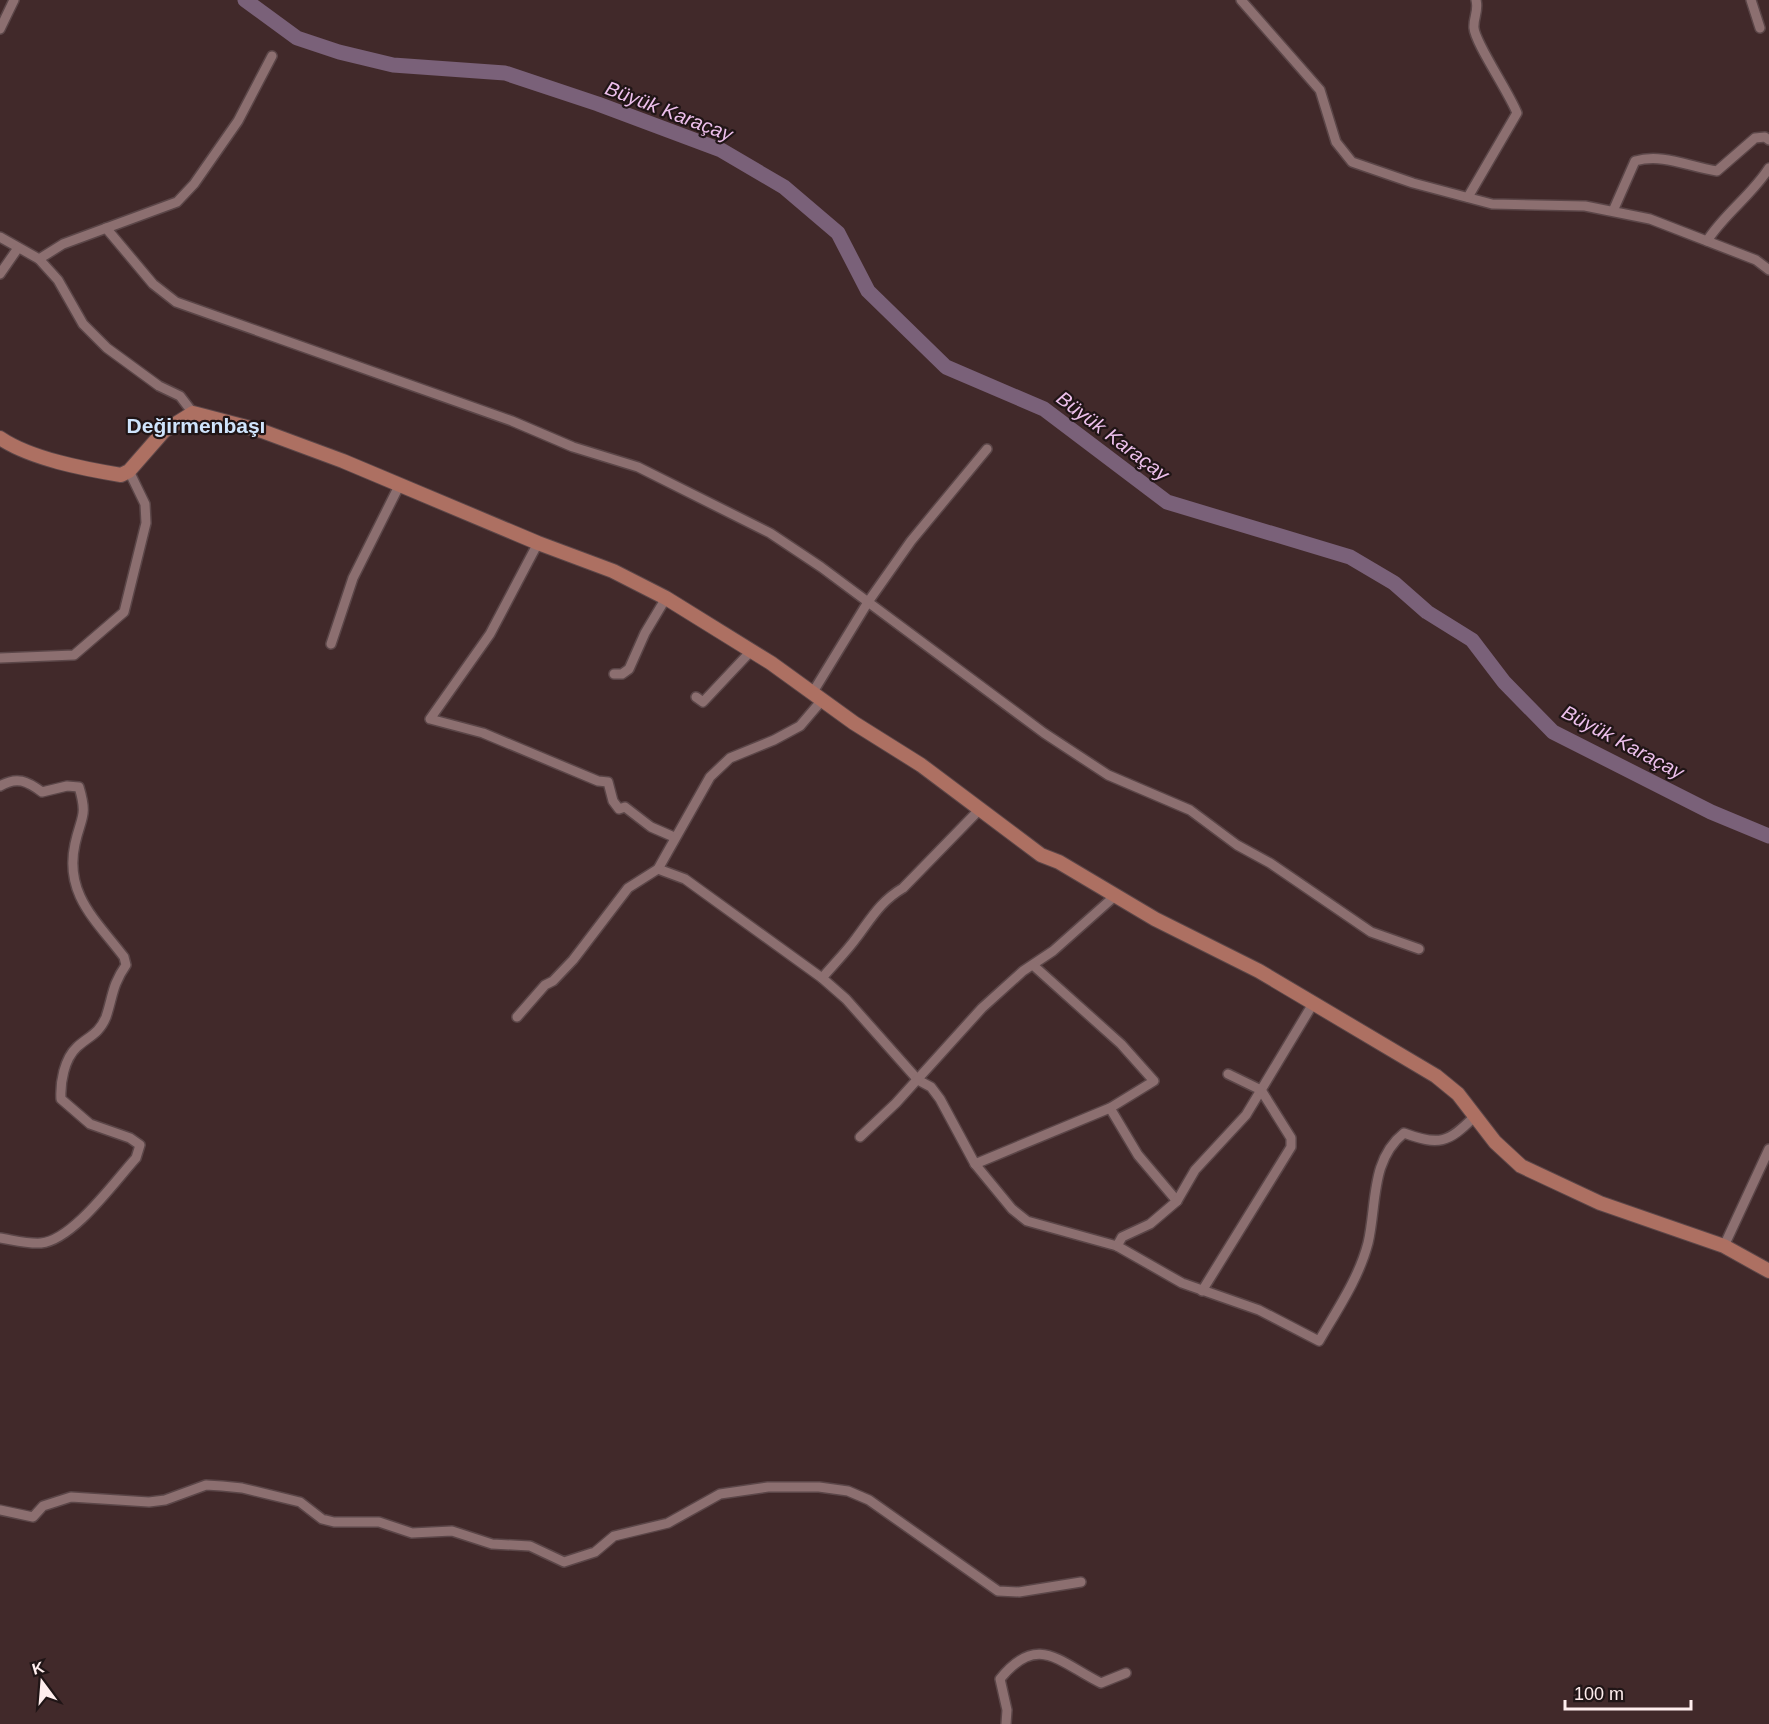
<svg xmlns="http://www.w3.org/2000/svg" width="1769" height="1724" font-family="Helvetica,sans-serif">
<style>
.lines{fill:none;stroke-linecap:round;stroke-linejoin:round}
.river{stroke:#7a6179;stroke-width:15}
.street-casing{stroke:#5b4648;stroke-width:12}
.secondary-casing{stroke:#5b4648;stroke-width:16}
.street{stroke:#8c6f70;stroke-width:9}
.secondary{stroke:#ad7062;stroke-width:14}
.labels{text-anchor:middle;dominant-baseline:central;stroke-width:4.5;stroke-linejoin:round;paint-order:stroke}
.water-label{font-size:20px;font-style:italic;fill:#ecbfeb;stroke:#201516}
.quarter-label{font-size:21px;font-weight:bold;fill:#cfe4fc;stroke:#201516}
</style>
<rect width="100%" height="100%" fill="#41292a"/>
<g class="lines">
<path class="river" d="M 245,0 L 297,38 L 339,52 L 393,65 L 505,73 L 598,104 L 721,150 L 784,187 L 838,233 L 868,291 L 946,367 L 1044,409 L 1167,502 L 1350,557 L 1394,583 L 1427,612 L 1472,640 L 1504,682 L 1553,732 L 1711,812 L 1769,836"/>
<g class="street-casing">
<g id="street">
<path d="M 1241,0 L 1320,90 L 1336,142 L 1352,162 L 1413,183 L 1492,204 L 1585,206 L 1650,219 L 1756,260 L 1769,270"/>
<path d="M 1751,0 L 1760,28"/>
<path d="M 0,29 L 14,0"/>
<path d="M 1468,197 L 1517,113 C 1509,92 1475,43 1474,28 C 1473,18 1479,11 1476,0"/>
<path d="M 1613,211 L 1635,161 C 1663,153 1689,167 1717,171 L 1755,138 L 1765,137 L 1769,140"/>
<path d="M 106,228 L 153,284 L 176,302 L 512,421 L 573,447 L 638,467 L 770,533 L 821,567 L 1044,733 L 1108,775 L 1190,810 L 1237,845 L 1270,863 L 1371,932 L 1419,949"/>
<path d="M 0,237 L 39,259 L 58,280 L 83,324 L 107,348 L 159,386 L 180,396 L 193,413"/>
<path d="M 1707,241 C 1724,214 1752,195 1769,168"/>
<path d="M 39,259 L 63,244 L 177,202 L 194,184 L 238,121 L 272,56"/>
<path d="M 0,274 L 18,248"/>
<path d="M 538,543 L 490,634 L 430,719 L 483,733 L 598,781 L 608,782 L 613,801 L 619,809 L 625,807 L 651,827 L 674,837"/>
<path d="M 331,644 L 353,578 L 400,484"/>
<path d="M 0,658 L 74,655 L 124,612 L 146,523 L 145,504 L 129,471"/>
<path d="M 614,674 L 622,674 L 629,669 L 645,633 L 666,598"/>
<path d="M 813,692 L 868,602 L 911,541 L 987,449"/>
<path d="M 696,697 L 703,702 L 752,650"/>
<path d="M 0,786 C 17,776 27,781 42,792 L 67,786 L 79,787 C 88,817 81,816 75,844 C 64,894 96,920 124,957 L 126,965 C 112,985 113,996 106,1017 C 99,1034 89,1036 77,1047 C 64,1059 60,1083 61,1099 L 90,1124 L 130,1138 L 140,1145 L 136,1158 C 115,1181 73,1240 41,1243 C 28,1244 13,1240 0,1238"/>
<path d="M 658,869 L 685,879 L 822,978 L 846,999 L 918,1080 L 931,1087 L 940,1099 L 975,1164 L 1012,1209 L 1027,1221 L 1117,1246 L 1182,1283 L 1259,1310 L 1319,1341 C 1337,1310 1359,1278 1368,1243 C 1377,1205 1370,1160 1404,1133 C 1439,1146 1448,1143 1474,1117"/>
<path d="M 822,978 C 834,964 847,951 857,937 C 872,917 881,901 903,888 L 981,808"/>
<path d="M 517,1017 L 545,985 L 553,981 L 573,960 L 628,888 L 658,869 L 710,777 L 730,758 L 774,740 L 800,726 L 823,699"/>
<path d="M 1110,1108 L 1138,1155 L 1177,1201"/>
<path d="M 860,1137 L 896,1103 L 982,1008 L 1023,971 L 1053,951 L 1116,895"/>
<path d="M 975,1164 L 1110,1108 L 1154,1081 L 1121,1044 L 1034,966"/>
<path d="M 1117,1246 L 1122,1237 L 1150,1224 L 1177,1201 L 1195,1170 L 1246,1115 L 1314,1002"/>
<path d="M 1724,1246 L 1769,1149"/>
<path d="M 1202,1291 L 1291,1147 L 1291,1138 L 1261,1090 L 1228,1074"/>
<path d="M 0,1510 L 33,1517 L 43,1506 L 71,1497 L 149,1502 L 165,1500 L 206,1485 L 222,1486 L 242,1488 L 300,1502 L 322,1519 L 334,1522 L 379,1522 L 412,1533 L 452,1531 L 492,1544 L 530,1546 L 564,1562 L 595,1552 L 614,1536 L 668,1523 L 720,1494 L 768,1487 L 819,1487 L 848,1491 L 869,1500 L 998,1591 L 1019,1592 L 1081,1582"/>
<path d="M 1006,1724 L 1007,1710 L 1000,1679 C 1038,1632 1060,1663 1101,1683 L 1126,1673"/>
</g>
</g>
<g class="secondary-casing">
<path id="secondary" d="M 0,438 C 31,459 85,469 121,475 L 129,471 L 164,431 L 193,413 L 262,431 L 343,461 L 538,543 L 613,571 L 666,598 L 771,663 L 854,723 L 921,765 L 1041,855 L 1059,862 L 1155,919 L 1259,971 L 1436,1076 L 1458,1094 L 1495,1142 L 1521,1166 L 1600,1203 L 1724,1246 L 1769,1271"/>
</g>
<use href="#street" class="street"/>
<use href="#secondary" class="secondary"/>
</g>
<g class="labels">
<g class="water-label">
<text transform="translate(669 111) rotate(21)">Büyük Karaçay</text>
<text transform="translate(1113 436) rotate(37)">Büyük Karaçay</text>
<text transform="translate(1623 742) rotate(28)">Büyük Karaçay</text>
</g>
<g class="quarter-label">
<text x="196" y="425">Değirmenbaşı</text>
</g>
</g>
<g transform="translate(42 1682) rotate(344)" stroke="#201516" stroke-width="4.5" paint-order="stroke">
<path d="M0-4.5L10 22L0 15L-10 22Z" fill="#ffeeee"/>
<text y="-9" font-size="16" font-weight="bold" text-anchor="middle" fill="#ffeeee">K</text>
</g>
<path d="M1565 1700v9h126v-9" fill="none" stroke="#ffeeee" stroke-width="3"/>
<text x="1574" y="1700" font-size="18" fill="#ffeeee" stroke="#201516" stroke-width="4.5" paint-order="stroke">100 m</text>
</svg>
